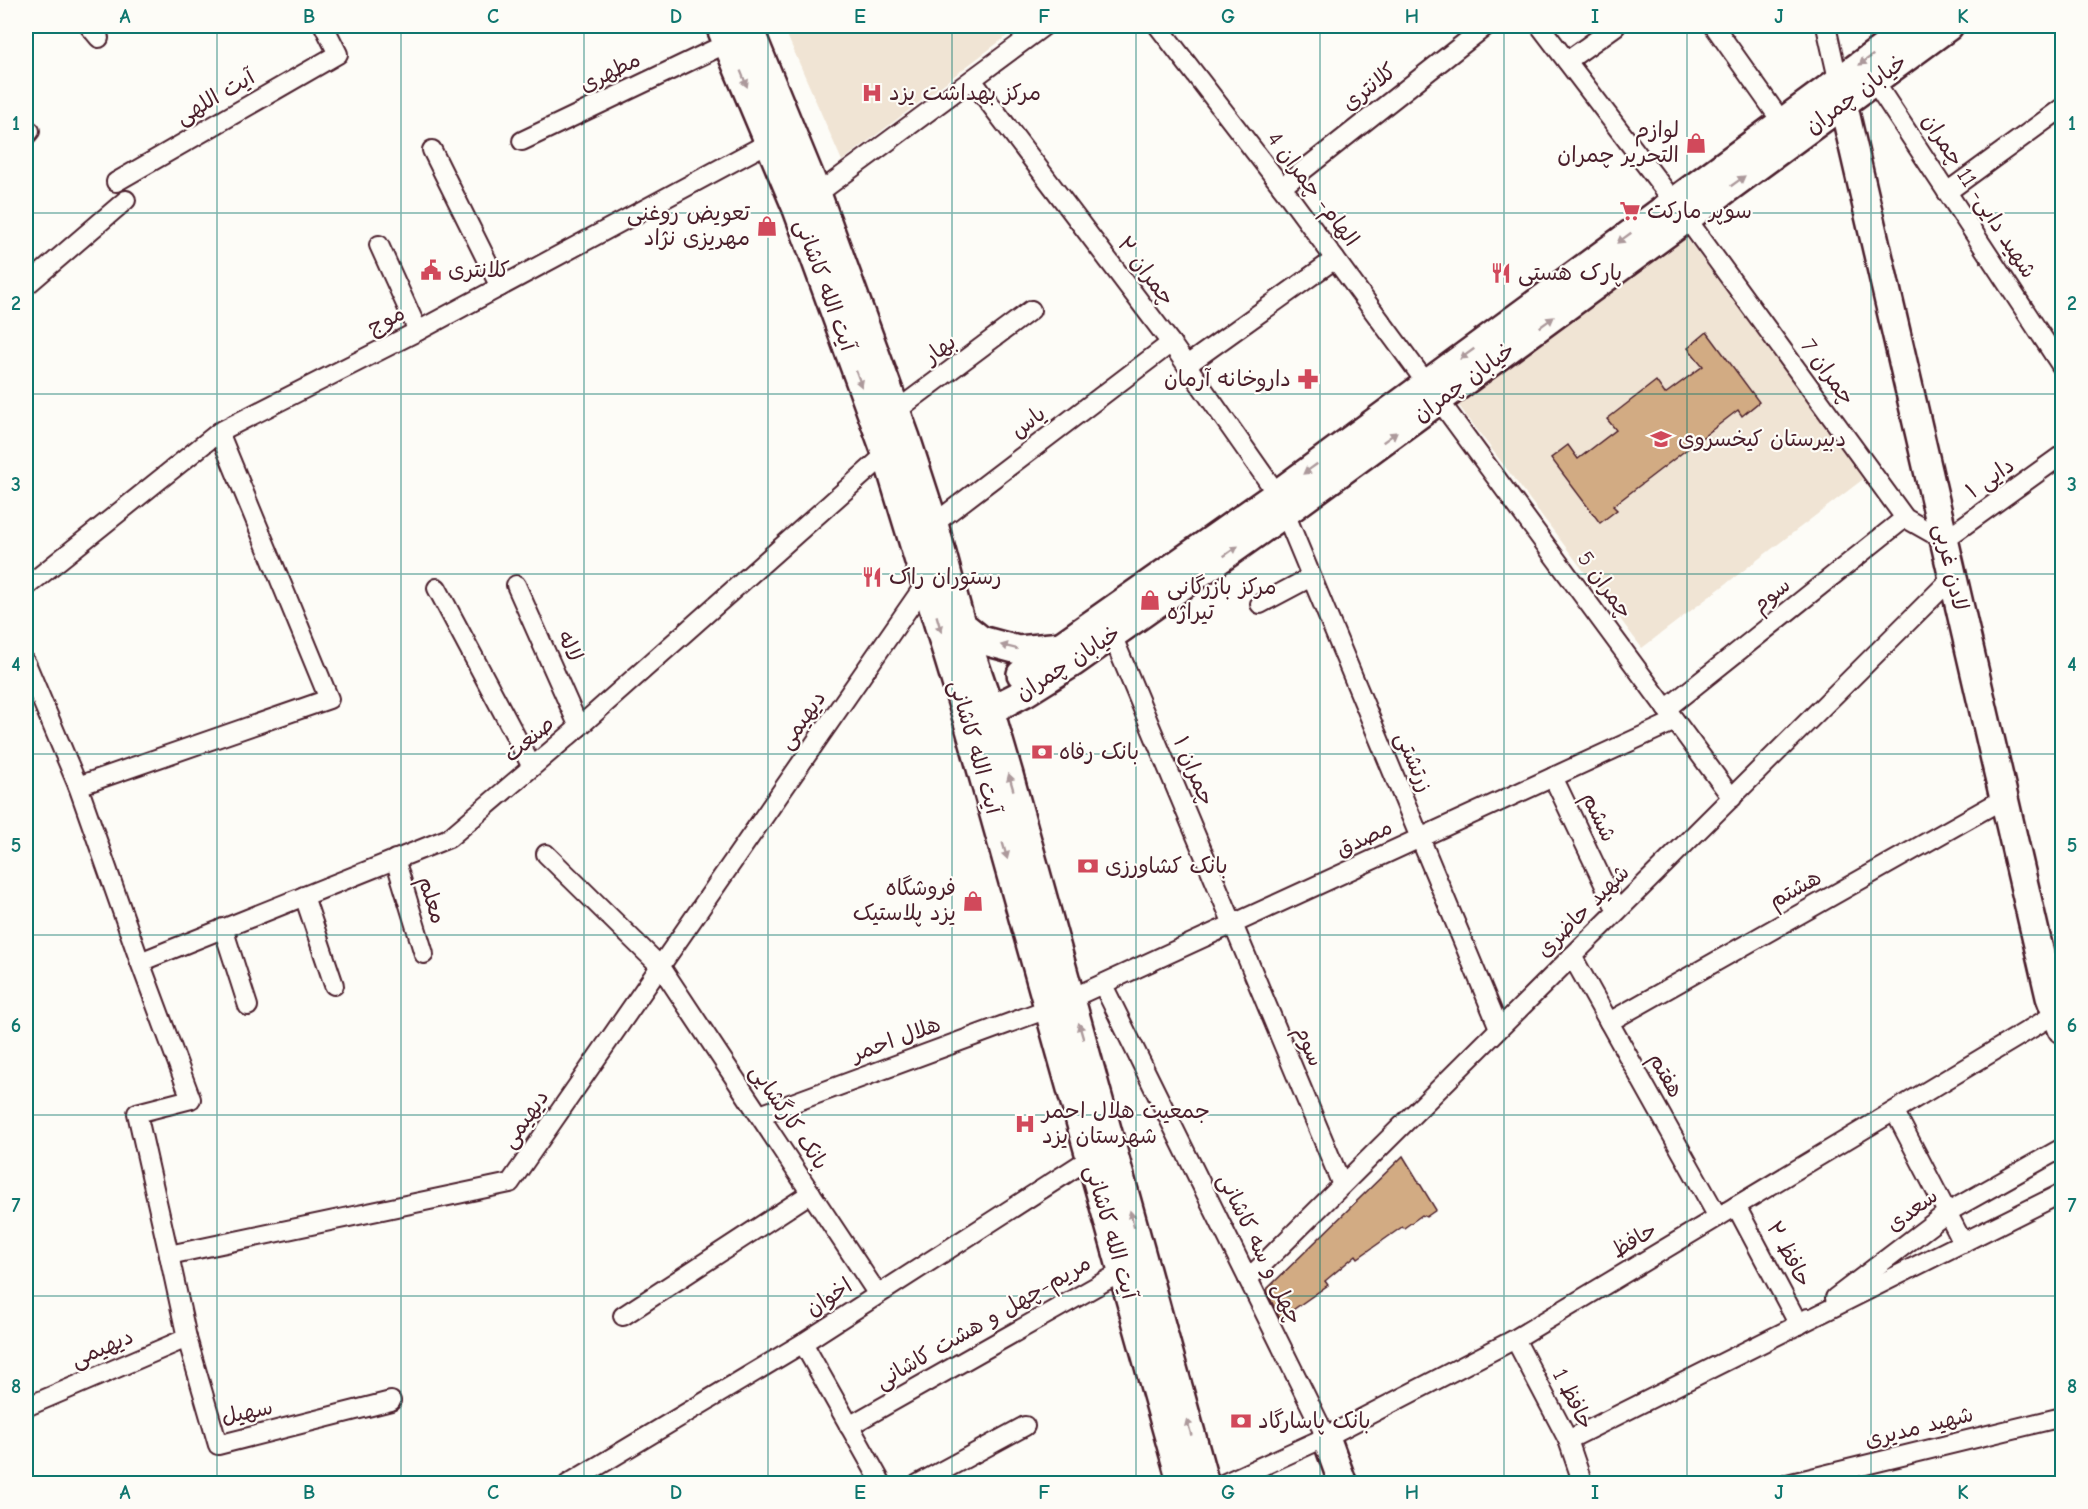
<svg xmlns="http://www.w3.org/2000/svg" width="2088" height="1509" font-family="'Comic Neue','Playpen Sans Arabic',sans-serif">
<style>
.built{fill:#f0e4d4}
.building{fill:#d2ab83;stroke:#4a1f2b;stroke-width:1.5}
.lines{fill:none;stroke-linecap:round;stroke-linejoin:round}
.street-casing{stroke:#4a1f2b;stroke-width:22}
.secondary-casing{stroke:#4a1f2b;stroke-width:32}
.street{stroke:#fdfcf7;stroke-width:18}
.secondary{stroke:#fdfcf7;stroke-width:27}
.oneway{fill:#ac999b}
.grid{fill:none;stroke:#0f766e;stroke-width:1.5;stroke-opacity:0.55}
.labels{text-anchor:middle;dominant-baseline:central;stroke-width:4.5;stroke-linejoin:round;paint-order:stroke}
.street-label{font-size:22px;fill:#4a1f2b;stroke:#fdfcf7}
.poi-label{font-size:22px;fill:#4a1f2b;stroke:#fdfcf7;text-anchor:start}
.neatline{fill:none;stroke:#0f766e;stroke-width:2}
.grid-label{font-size:20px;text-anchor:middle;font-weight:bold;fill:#0f766e}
</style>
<rect width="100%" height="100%" fill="#fdfcf7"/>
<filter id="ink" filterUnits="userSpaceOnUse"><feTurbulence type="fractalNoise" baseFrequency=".0167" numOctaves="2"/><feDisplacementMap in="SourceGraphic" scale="12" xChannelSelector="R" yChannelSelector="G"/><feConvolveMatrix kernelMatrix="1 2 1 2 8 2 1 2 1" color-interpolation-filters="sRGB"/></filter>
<g filter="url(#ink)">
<g class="built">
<path d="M 783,26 L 1020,26 L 842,161 Z"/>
<path d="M 1682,232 L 1866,477 L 1642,648 L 1456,402 Z"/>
</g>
<g class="building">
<path d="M 1707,332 L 1759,402 L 1742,416 L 1738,410 L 1613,506 L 1617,510 L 1600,523 L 1551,458 L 1568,445 L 1578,459 L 1616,430 L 1607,419 L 1656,381 L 1665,394 L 1703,366 L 1688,348 Z"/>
<path d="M 1403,1156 L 1436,1210 L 1426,1217 L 1422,1215 L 1404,1228 L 1402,1227 L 1358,1258 L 1356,1255 L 1325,1281 L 1328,1285 L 1280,1319 L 1266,1290 Z"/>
</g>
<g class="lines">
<g class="street-casing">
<g id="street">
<path d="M 89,26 L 99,38"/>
<path d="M 1158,26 L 1282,187 L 1732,798"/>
<path d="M 1540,26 L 1674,202"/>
<path d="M 1714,26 L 1782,122"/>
<path d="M 1826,26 L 1840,88"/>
<path d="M 1567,61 L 1616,26"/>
<path d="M 972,80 L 1171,343 L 1277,494"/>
<path d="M 1874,81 L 2062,367"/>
<path d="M 26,136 L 30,131"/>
<path d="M 522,141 L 736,39"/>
<path d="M 432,150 L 500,287"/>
<path d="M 116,182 L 338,54 L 324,26"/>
<path d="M 1282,187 L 1486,26"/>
<path d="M 1947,192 L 2062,108"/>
<path d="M 809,200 L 1044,26"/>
<path d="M 1687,219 L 1905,518 L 1944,540 L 2062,455"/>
<path d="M 379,245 L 418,331"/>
<path d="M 26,286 L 126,200"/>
<path d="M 1187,365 L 1335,259"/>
<path d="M 888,417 L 1031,310"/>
<path d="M 1285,513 L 1499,1028"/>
<path d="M 927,529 L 1171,343"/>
<path d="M 516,585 L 579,727"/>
<path d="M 26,587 L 219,432 L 418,331 L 779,137"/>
<path d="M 437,588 L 532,767"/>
<path d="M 1260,604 L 1311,577"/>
<path d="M 1112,635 L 1342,1185"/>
<path d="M 26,663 L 78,786 L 140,962 L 191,1099 L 137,1113 L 169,1255"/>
<path d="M 1666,709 L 1905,518"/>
<path d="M 1553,777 L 1617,911"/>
<path d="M 78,786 L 329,699 L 219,432"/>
<path d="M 546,854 L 661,967 L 877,1293"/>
<path d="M 395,859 L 424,954"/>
<path d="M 304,896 L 334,985"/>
<path d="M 223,928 L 248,1006"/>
<path d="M 1572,956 L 1718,1217"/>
<path d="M 140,962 L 449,838 L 579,727 L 894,447"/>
<path d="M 1103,985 L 1326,1437"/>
<path d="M 1609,1022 L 2005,798"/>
<path d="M 1895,1112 L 1963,1243"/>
<path d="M 760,1115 L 1050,1008 L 1675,721"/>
<path d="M 1736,1206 L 1799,1325 L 1808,1318"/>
<path d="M 1248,1279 L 1953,577"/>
<path d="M 1835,1298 L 1948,1212 L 2062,1148"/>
<path d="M 623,1316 L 811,1193"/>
<path d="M 187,1338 L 218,1445 L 391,1401"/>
<path d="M 1515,1339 L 1568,1440 L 1583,1484"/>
<path d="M 803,1343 L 882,1484"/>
<path d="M 26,1407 L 187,1338 L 169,1255 L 510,1183 L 926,583 L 931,579"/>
<path d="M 849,1426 L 1132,1266"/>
<path d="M 1568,1440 L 2062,1193"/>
<path d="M 568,1484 L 803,1343 L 1098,1153"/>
<path d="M 918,1484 L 1025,1426"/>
<path d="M 1223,1484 L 1326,1437 L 1515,1339 L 2057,1013"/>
<path d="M 1787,1484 L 2062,1417"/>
</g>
</g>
<g class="secondary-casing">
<g id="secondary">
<path d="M 720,26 L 797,209 L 886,453 L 968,722 L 1182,1484"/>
<path d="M 748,26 L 817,194 L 906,438 L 934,524 L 961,624 L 987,700 L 1009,775 L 1205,1484"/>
<path d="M 1843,103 L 2050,997 L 2062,1029"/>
<path d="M 961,624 L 981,640 L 1018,650 L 1062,646"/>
<path d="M 1021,674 L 1277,494 L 1913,26"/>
<path d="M 975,718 L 1026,692 L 1074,662 L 1285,513 L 1949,26"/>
<path d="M 1326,1437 L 1343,1484"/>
</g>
</g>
<use href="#street" class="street"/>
<use href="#secondary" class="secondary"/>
</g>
<defs><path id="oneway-solid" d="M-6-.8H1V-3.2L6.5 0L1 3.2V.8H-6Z" transform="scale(1.5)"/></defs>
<g class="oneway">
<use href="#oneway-solid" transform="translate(1866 60) rotate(144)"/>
<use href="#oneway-solid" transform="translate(744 79) rotate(68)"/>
<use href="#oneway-solid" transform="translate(1738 181) rotate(-36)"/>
<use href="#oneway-solid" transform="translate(1624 238) rotate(144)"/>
<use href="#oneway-solid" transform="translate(1547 322) rotate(-36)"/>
<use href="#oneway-solid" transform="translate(1467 354) rotate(144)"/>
<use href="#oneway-solid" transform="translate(859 379) rotate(70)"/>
<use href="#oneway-solid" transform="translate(1390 437) rotate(-36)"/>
<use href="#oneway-solid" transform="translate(1310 469) rotate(144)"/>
<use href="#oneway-solid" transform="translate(1231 551) rotate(-35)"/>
<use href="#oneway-solid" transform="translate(939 624) rotate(74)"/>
<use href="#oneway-solid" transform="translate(1009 647) rotate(-166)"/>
<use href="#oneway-solid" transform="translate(1011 782) rotate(-106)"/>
<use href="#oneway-solid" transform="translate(1005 851) rotate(74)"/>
<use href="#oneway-solid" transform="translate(1081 1031) rotate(-106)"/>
<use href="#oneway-solid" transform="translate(1132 1219) rotate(-104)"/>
<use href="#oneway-solid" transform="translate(1189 1427) rotate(-106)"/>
</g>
</g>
<path class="grid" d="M 217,26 L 217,1484M 401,26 L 401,1484M 584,26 L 584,1484M 768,26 L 768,1484M 952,26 L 952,1484M 1136,26 L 1136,1484M 1320,26 L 1320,1484M 1504,26 L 1504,1484M 1687,26 L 1687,1484M 1871,26 L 1871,1484M 26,213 L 2062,213M 26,394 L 2062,394M 26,574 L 2062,574M 26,754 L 2062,754M 26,935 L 2062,935M 26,1115 L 2062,1115M 26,1296 L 2062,1296"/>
<defs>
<g id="hospital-bare" transform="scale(1.62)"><path d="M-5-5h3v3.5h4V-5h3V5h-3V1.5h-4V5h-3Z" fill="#d1495b" stroke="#fdfcf7" stroke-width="2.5" paint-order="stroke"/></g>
<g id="shop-bare" transform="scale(1.62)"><path d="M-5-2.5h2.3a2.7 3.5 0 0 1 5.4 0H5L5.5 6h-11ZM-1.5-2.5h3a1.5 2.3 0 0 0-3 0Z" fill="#d1495b" stroke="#fdfcf7" stroke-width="2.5" paint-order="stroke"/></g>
<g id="supermarket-bare" transform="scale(1.62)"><path d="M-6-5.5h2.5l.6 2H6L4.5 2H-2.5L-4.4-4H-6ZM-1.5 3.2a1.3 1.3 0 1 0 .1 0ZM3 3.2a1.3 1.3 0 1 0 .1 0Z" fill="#d1495b" stroke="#fdfcf7" stroke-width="2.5" paint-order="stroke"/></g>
<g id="civic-bare" transform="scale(1.62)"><path d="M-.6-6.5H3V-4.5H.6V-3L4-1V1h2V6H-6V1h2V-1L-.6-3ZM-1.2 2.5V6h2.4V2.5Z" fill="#d1495b" stroke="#fdfcf7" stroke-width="2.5" paint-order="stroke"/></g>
<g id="restaurant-bare" transform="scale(1.62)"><path d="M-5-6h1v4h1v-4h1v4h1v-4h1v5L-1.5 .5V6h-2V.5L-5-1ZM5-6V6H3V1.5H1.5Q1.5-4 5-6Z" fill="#d1495b" stroke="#fdfcf7" stroke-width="2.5" paint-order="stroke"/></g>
<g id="pharmacy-bare" transform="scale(1.62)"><path d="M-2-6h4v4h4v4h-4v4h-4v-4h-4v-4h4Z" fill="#d1495b" stroke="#fdfcf7" stroke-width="2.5" paint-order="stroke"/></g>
<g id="school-bare" transform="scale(1.62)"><path d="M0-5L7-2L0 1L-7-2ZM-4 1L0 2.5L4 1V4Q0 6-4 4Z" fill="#d1495b" stroke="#fdfcf7" stroke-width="2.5" paint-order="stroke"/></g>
<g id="bank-bare" transform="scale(1.62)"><path d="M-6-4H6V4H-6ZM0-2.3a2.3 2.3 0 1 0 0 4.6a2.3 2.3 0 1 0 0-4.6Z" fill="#d1495b" stroke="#fdfcf7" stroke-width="2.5" paint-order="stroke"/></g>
</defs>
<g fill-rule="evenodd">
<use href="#hospital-bare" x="872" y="93"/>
<use href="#shop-bare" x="1696" y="143"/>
<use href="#supermarket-bare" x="1630" y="211"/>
<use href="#shop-bare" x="767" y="226"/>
<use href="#civic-bare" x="431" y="270"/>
<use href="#restaurant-bare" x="1501" y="273"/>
<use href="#pharmacy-bare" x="1308" y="379"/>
<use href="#school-bare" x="1661" y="439"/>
<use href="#restaurant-bare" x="872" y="577"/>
<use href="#shop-bare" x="1150" y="600"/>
<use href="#bank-bare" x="1042" y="752"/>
<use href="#bank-bare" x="1088" y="866"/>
<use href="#shop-bare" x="973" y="901"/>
<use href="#hospital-bare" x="1025" y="1124"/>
<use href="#bank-bare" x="1241" y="1421"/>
</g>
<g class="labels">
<g class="street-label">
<text transform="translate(610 72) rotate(-26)">مطهری</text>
<text transform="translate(1369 87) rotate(-38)">کلانتری</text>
<text transform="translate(1856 94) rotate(-36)">خیابان چمران</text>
<text transform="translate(215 97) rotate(-30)">آیت اللهی</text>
<text transform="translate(1313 189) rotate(53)">الهام- چمران 4</text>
<text transform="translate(1979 196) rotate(57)">شهید دایی- 11 چمران</text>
<text transform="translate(1146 271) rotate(53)">چمران ۲</text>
<text transform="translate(825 285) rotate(70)">آیت الله کاشانی</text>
<text transform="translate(386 320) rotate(-27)">موج</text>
<text transform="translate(940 349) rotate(-37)">بهار</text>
<text transform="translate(1828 372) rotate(54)">چمران 7</text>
<text transform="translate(1464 382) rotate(-36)">خیابان چمران</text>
<text transform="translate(1028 422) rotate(-37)">یاس</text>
<text transform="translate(1990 478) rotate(-35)">دایی ۱</text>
<text transform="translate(1951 567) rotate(77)">لادن غربی</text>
<text transform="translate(1605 585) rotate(54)">چمران 5</text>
<text transform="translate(1771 595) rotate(-39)">سوم</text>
<text transform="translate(570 646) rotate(66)">لاله</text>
<text transform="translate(1068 663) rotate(-33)">خیابان چمران</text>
<text transform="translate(802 720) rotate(-55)">دیهیمی</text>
<text transform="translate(529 739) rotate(-40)">صنعت</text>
<text transform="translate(975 747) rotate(74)">آیت الله کاشانی</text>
<text transform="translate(1414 762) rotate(67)">زرتشتی</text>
<text transform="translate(1194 771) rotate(67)">چمران ۱</text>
<text transform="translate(1599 817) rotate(65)">ششم</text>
<text transform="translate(1364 838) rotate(-25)">مصدق</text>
<text transform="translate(1795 889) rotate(-29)">هشتم</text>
<text transform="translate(432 900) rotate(73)">معلم</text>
<text transform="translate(1583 911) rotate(-45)">شهید حاضری</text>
<text transform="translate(896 1039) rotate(-20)">هلال احمر</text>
<text transform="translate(1309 1046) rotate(67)">سوم</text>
<text transform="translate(1666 1075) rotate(61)">هفتم</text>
<text transform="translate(789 1117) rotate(56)">بانک کارگشایی</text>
<text transform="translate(525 1119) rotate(-55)">دیهیمی</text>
<text transform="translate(1912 1210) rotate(-36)">سعدی</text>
<text transform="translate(1111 1232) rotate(74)">آیت الله کاشانی</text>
<text transform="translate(1634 1240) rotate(-31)">حافظ</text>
<text transform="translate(1260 1249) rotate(64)">چهل و سه کاشانی</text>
<text transform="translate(1789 1254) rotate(62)">حافظ ۲</text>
<text transform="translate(829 1297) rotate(-33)">اخوان</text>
<text transform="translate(983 1322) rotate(-30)">مریم-چهل و هشت کاشانی</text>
<text transform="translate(102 1348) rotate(-23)">دیهیمی</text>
<text transform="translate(1573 1399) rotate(63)">حافظ 1</text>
<text transform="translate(247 1412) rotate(-12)">سهیل</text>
<text transform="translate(1919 1427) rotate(-14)">شهید مدیری</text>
</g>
<g class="poi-label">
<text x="889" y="93">مرکز بهداشت یزد</text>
<text x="1679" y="130" text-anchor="end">لوازم<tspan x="1679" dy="25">التحریر چمران</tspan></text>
<text x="1647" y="211">سوپر مارکت</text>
<text x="750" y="213" text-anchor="end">تعویض روغنی<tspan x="750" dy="25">مهریزی نژاد</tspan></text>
<text x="448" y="270">کلانتری</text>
<text x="1518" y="273">پارک هستی</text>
<text x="1291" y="379" text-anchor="end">داروخانه آرمان</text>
<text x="1678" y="439">دبیرستان کیخسروی</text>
<text x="889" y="577">رستوران راک</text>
<text x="1167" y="587">مرکز بازرگانی<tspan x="1167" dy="25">تیراژه</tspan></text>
<text x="1059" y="752">بانک رفاه</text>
<text x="1105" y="866">بانک کشاورزی</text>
<text x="956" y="888" text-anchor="end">فروشگاه<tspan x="956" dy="25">یزد پلاستیک</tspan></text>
<text x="1042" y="1111">جمعیت هلال احمر<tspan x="1042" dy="25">شهرستان یزد</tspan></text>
<text x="1258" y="1421">بانک پاسارگاد</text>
</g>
</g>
<rect width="2088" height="1509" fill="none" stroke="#fdfcf7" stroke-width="66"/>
<rect x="33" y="33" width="2022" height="1443" class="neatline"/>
<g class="grid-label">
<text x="125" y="23">A</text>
<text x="309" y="23">B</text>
<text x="493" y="23">C</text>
<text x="676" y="23">D</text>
<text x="860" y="23">E</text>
<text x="1044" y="23">F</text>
<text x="1228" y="23">G</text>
<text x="1412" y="23">H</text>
<text x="1595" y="23">I</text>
<text x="1779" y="23">J</text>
<text x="1963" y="23">K</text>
<text x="16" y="130">1</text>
<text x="2072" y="130">1</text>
<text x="16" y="310">2</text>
<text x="2072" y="310">2</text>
<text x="16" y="491">3</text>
<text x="2072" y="491">3</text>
<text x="16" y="671">4</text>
<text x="2072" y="671">4</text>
<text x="16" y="852">5</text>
<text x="2072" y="852">5</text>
<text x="16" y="1032">6</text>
<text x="2072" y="1032">6</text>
<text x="16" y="1212">7</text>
<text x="2072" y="1212">7</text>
<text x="16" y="1393">8</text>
<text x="2072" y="1393">8</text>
<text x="125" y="1499">A</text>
<text x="309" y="1499">B</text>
<text x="493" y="1499">C</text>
<text x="676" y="1499">D</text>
<text x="860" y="1499">E</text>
<text x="1044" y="1499">F</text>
<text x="1228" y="1499">G</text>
<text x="1412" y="1499">H</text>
<text x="1595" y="1499">I</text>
<text x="1779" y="1499">J</text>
<text x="1963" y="1499">K</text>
</g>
</svg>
